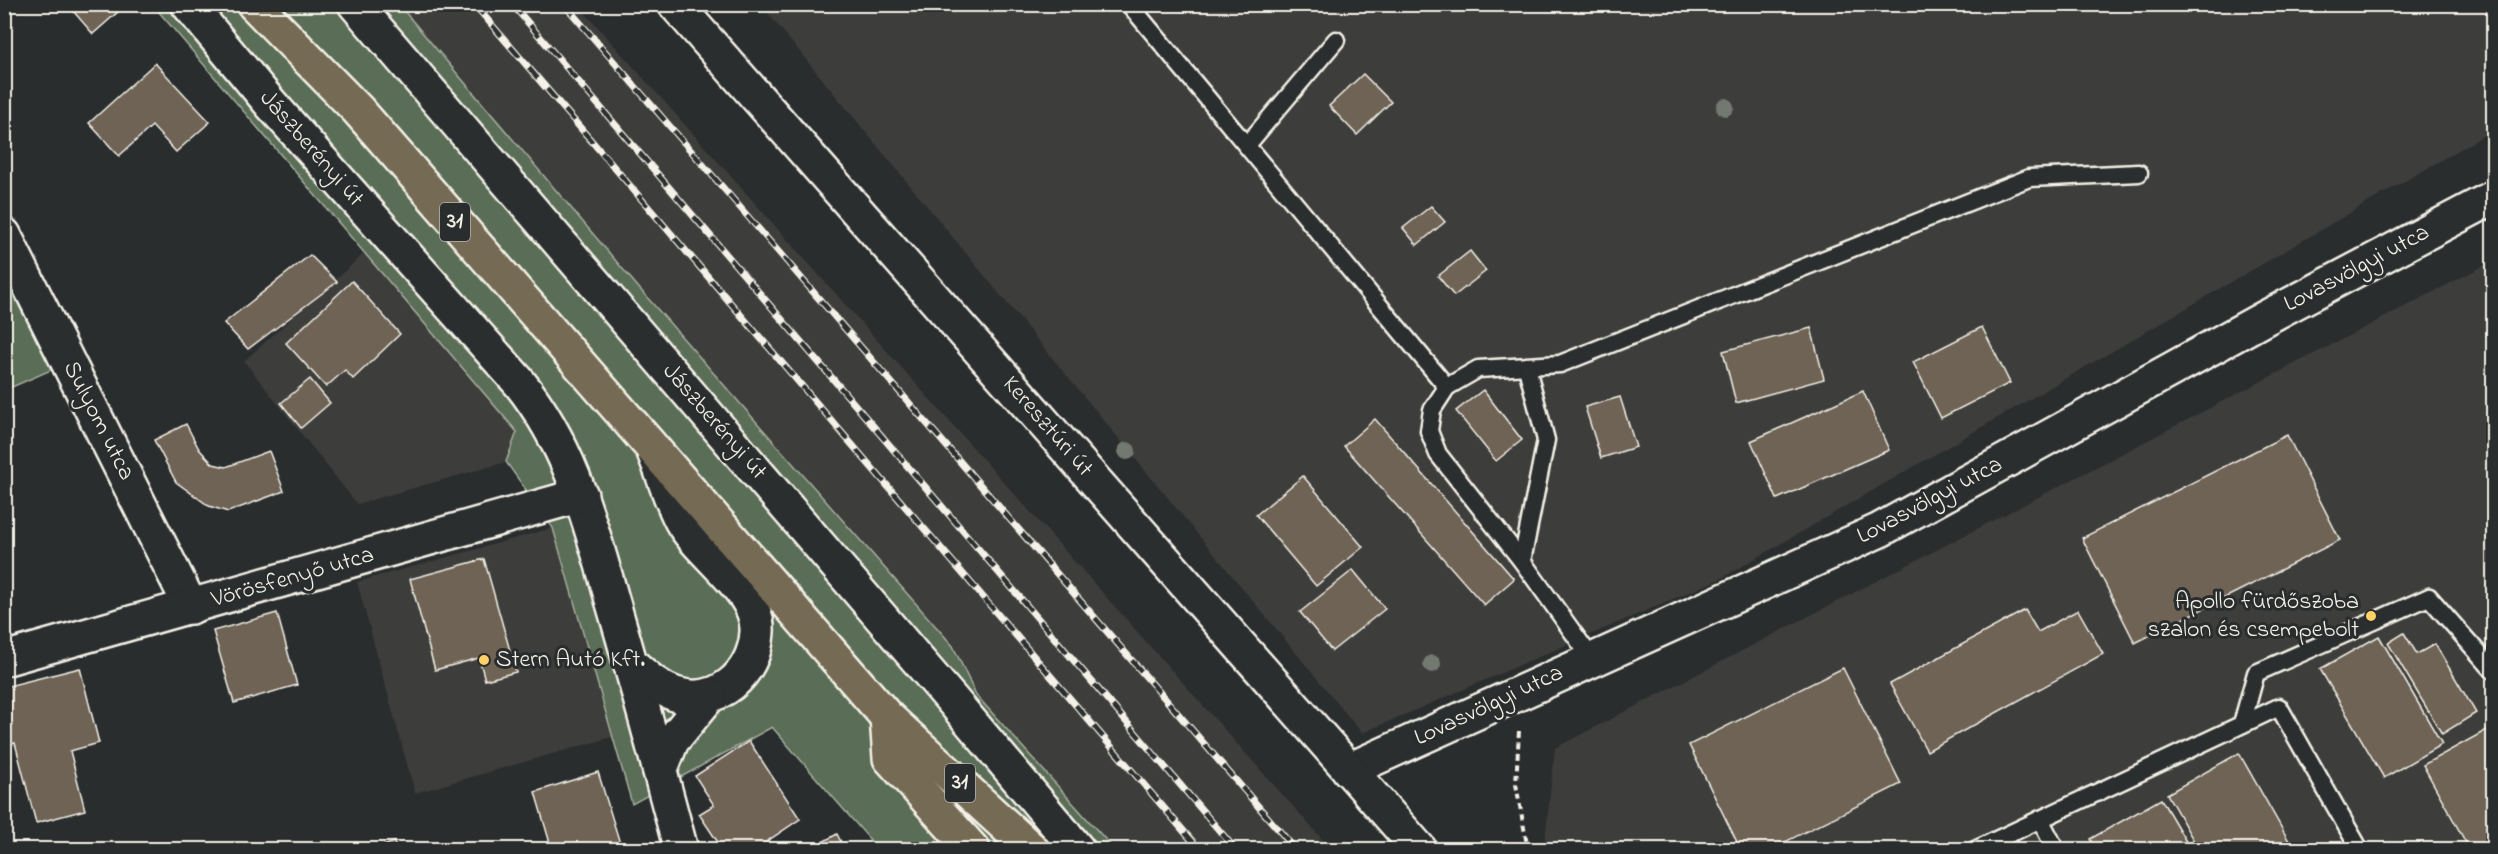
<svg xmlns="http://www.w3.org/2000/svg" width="2498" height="854" font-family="'Indie Flower',sans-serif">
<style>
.built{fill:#3e3e3a}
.green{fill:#5a6d57;stroke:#a7afa0;stroke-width:1.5}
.building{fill:#6e6455;stroke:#f4f1e8;stroke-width:1.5}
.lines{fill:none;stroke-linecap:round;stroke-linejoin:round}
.lane-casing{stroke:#f4f1e8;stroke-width:21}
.street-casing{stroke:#f4f1e8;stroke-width:38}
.secondary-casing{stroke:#f4f1e8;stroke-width:38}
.primary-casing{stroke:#f4f1e8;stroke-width:38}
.path{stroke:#f4f1e8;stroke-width:4;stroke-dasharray:6 4.5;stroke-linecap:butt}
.lane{stroke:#2a2d2e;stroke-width:16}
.street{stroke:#2a2d2e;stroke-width:33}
.secondary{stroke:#2a2d2e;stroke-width:33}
.primary{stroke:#756b52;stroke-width:33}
.rail-casing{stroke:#f4f1e8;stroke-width:7}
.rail{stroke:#2a2d2e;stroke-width:4.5;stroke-dasharray:14;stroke-linecap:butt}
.tree{fill:#737871}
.poi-dot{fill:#ffd166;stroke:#2a2d2e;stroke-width:2}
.labels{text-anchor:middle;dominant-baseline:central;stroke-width:6;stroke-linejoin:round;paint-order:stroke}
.shield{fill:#2a2d2e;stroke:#b7b6b0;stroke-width:1.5}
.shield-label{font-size:22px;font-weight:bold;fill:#f4f1e8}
.street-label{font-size:24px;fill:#f4f1e8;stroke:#2a2d2e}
.poi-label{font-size:24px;fill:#f4f1e8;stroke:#2a2d2e;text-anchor:end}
</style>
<rect width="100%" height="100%" fill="#2a2d2e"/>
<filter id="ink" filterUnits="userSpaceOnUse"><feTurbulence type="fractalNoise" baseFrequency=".0167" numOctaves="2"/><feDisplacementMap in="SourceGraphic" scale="12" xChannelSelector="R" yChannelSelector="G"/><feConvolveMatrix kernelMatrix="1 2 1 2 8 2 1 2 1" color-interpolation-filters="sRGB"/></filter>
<g filter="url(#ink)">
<g class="built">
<path d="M 399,5 L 578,5 L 1331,849 L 1114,849 L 976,695 L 953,646 L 638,287 Z"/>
<path d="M 761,5 L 2493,5 L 2493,130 L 1722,578 L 1362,733 Z"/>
<path d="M 366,252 L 517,432 L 506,462 L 357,504 L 244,361 Z"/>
<path d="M 2493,261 L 2493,849 L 1544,850 L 1555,748 Z"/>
<path d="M 553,528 L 612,737 L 415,793 L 357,582 Z"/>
</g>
<g class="green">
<path d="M 153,5 L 399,5 L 638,287 L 953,646 L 976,695 L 1114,849 L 878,849 L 772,727 L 632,804 L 553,528 L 506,462 L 517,432 Z"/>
<path d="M 4,206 L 81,357 L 5,390 L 4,390 Z"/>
</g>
<g class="building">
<path d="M 67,4 L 116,4 L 120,10 L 93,34 Z"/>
<path d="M 155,63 L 210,122 L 176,152 L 152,126 L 119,156 L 89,123 Z"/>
<path d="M 1363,74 L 1391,102 L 1357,135 L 1329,106 Z"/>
<path d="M 1431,206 L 1445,222 L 1417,245 L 1403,228 Z"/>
<path d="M 1470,251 L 1486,271 L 1454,296 L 1438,276 Z"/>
<path d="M 310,255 L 337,282 L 248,349 L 224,323 Z"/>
<path d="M 352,281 L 400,334 L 353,379 L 345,370 L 326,387 L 286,343 Z"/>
<path d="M 1982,327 L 2010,383 L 1941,418 L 1913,362 Z"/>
<path d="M 1811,328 L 1824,379 L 1736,403 L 1723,351 Z"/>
<path d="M 310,379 L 330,403 L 301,428 L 281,403 Z"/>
<path d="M 1483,390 L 1522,440 L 1496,461 L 1456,411 Z"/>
<path d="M 1863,391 L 1889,450 L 1777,499 L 1751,441 Z"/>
<path d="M 1620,397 L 1636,447 L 1601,458 L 1585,407 Z"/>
<path d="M 1375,419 L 1514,579 L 1484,605 L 1344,446 Z"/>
<path d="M 186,424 L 199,449 L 213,464 L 226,467 L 269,451 L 284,491 L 228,512 L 209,506 L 176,482 L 154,440 Z"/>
<path d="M 2287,435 L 2340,540 L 2135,643 L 2082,538 Z"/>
<path d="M 1303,476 L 1363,547 L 1316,586 L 1256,515 Z"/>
<path d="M 484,559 L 516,672 L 485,680 L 479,658 L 435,670 L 410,579 Z"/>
<path d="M 1353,570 L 1385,609 L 1332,651 L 1300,612 Z"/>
<path d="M 2025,610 L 2038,632 L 2078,610 L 2103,654 L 1927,751 L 1890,684 Z"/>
<path d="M 277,613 L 297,685 L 234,703 L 213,631 Z"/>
<path d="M 2404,633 L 2417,654 L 2435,644 L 2476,713 L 2442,734 L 2388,643 Z"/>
<path d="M 2379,636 L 2442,744 L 2384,778 L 2320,669 Z"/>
<path d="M 80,668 L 99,743 L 70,751 L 85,810 L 36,823 L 15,743 L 4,746 L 4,687 Z"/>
<path d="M 1843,668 L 1901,784 L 1769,850 L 1741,850 L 1689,745 Z"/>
<path d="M 2494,726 L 2494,850 L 2470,850 L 2423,765 Z"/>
<path d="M 749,741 L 800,819 L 754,850 L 723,850 L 699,814 L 714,805 L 695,776 Z"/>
<path d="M 2239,753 L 2294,850 L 2199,850 L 2167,794 Z"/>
<path d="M 598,772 L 622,850 L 552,850 L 535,792 Z"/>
<path d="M 2161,799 L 2191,850 L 2096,850 L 2090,839 Z"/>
<path d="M 837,834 L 845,850 L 808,850 Z"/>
<path d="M 394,842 L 397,850 L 372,850 Z"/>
</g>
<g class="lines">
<g class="lane-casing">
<g id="lane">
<path d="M 1129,4 L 1447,387 L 1432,410 L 1429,431 L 1438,454 L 1522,561 L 1592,659"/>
<path d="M 1247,145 L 1336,40"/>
<path d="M 1447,387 L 1478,369 L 1560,364 L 2029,178 L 2139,173"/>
<path d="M 1522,561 L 1546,440 L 1527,368"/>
<path d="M 2242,724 L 2256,673 L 2429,597 L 2494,671"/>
<path d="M 2040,819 L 2056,850"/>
<path d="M 1975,850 L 2279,707 L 2360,850"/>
</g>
</g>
<g class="street-casing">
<g id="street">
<path d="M 188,4 L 271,104 L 519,382 C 572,448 590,523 613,603 C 637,685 659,767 681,850"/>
<path d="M 355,4 L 953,701 L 1078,850"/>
<path d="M 4,235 L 191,607"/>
<path d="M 4,659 L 581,495"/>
<path d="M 630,663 C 644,675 657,688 675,694 C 717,708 755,674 757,632 C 760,591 699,554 681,520 C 670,499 663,474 654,452"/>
<path d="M 1349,770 L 1880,530 L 2265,318 L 2494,197"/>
<path d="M 660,771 L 672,741 L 709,696"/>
</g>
</g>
<g class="secondary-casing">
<path id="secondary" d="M 675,4 L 1420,850"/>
</g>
<g class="primary-casing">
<g id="primary">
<path d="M 254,4 L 358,110 L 887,717 L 1032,850"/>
<path d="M 887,717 L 890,758 L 973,850"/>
</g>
</g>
<path class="path" d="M 1519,731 L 1516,784 L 1528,850"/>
<use href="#lane" class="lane"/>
<use href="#street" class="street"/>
<use href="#secondary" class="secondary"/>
<use href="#primary" class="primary"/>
<g class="rail-casing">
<g id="rail">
<path d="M 474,4 L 1200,850"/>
<path d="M 512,4 L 1236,850"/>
<path d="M 564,4 L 1296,850"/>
</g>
</g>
<use href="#rail" class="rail"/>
</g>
<g class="tree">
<circle cx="1725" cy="107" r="9"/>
<circle cx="1127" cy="451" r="9"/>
<circle cx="1432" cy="664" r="9"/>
</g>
</g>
<g class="poi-dot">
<circle cx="2371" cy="616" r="6"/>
<circle cx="484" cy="660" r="6"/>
</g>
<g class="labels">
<g class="shield">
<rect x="440" y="203" width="30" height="38" rx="4.5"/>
<rect x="945" y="764" width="30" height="38" rx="4.5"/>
</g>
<g class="shield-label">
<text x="455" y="222">31</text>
<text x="960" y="783">31</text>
</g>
<g class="street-label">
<text transform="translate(311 149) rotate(49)">Jászberényi út</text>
<text transform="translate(2357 269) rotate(-28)">Lovasvölgyi utca</text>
<text transform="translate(98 421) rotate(63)">Sulyom utca</text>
<text transform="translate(714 422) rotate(49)">Jászberényi út</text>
<text transform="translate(1047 427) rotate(49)">Keresztúri út</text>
<text transform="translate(1930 501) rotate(-28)">Lovasvölgyi utca</text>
<text transform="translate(293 578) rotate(-16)">Vörösfenyő utca</text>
<text transform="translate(1489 706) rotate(-25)">Lovasvölgyi utca</text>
</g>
<g class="poi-label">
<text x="2359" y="602">Apollo fürdőszoba<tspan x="2359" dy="28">szalon és csempebolt</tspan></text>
<text x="496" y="660" text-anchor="start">Stern Autó Kft.</text>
</g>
</g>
<rect width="2498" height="854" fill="none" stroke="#2a2d2e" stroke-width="24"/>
<rect x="12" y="12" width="2474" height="830" fill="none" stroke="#f4f1e8" stroke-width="2" filter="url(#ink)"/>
</svg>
